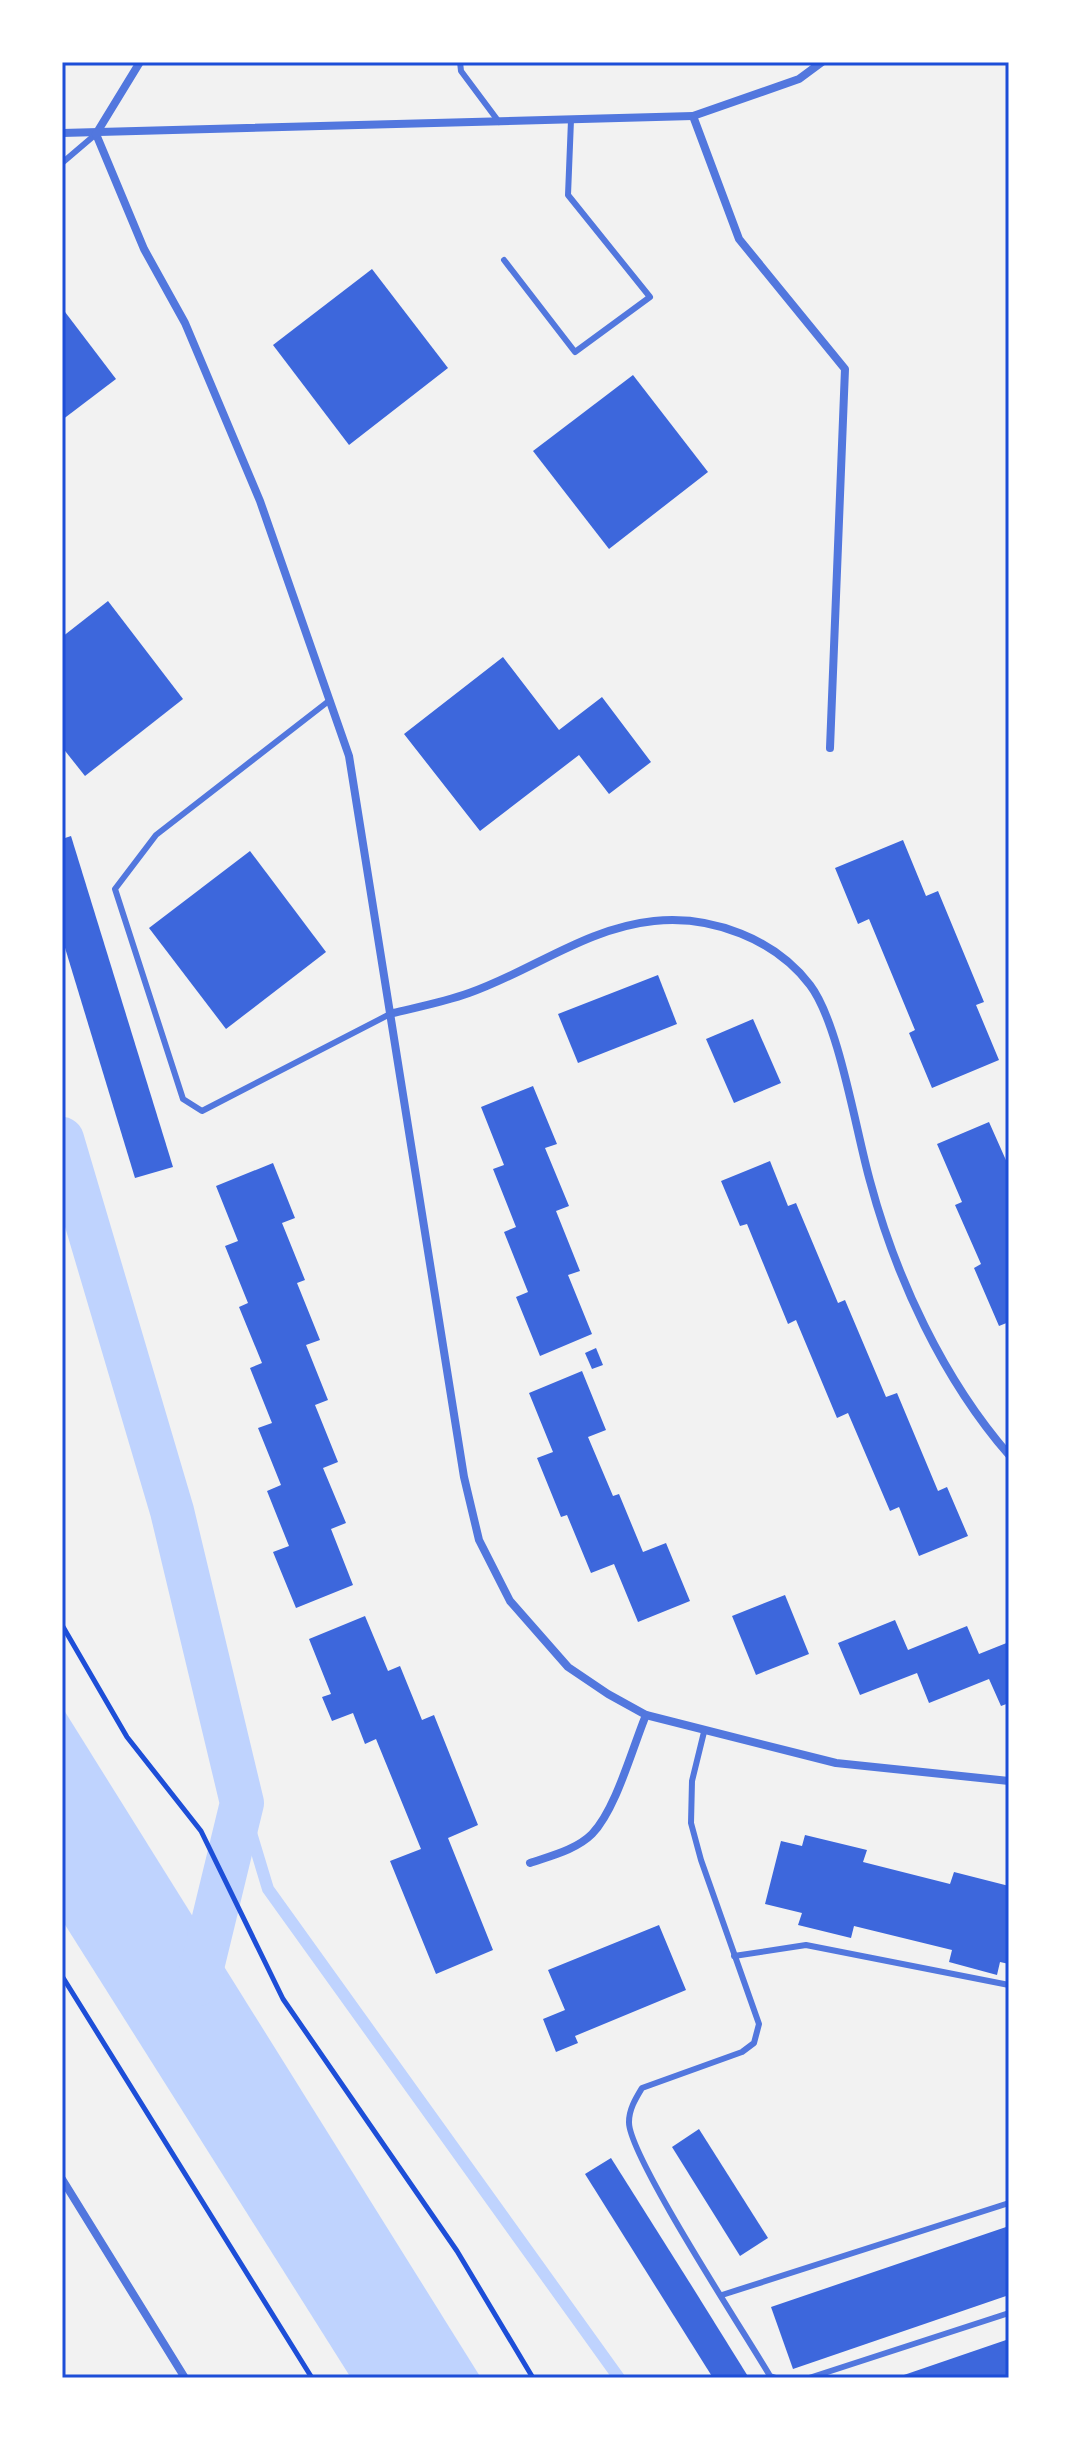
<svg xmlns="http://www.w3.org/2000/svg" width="1071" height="2440" font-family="'Roboto Condensed',sans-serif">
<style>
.water{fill:#bfd3fe}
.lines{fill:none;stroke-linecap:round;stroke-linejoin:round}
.stream{stroke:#bfd3fe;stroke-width:12}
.canal{stroke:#bfd3fe;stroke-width:44}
.building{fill:#3d67dc}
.path{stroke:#1d4ed8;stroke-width:5}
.service{stroke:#5277de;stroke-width:6}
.minor{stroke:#5277de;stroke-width:8}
.neatline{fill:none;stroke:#1d4ed8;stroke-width:3}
</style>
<rect width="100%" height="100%" fill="#f2f2f2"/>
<path class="water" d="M 62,1707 L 481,2378 L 351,2378 L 62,1920 Z"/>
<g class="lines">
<path class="stream" d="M 242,1803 L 268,1889 L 619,2378"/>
<path class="canal" d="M 62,1139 L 172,1511 L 242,1803 L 198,1984"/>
</g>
<g class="building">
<path d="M 372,269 L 448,368 L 349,445 L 273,345 Z"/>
<path d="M 62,308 L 116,379 L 62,420 Z"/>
<path d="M 633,375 L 708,472 L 609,549 L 533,451 Z"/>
<path d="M 108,601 L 183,699 L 85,776 L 62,747 L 62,637 Z"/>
<path d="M 503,657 L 559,730 L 602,697 L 651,762 L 609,794 L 579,755 L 480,831 L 404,734 Z"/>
<path d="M 71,836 L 173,1167 L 135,1178 L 62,938 L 62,839 Z"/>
<path d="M 903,840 L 926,896 L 938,891 L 984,1002 L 976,1005 L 999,1060 L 932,1088 L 909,1033 L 915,1030 L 869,919 L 858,924 L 835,868 Z"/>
<path d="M 250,851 L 326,952 L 226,1029 L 149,928 Z"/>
<path d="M 658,975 L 677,1024 L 578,1063 L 558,1014 Z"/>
<path d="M 753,1019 L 781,1083 L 734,1103 L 706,1039 Z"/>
<path d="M 533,1086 L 557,1144 L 545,1148 L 569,1206 L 556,1211 L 580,1271 L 568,1275 L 592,1334 L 540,1356 L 516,1297 L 528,1292 L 504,1232 L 516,1227 L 493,1169 L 504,1165 L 481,1107 Z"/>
<path d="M 989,1122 L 1009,1167 L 1009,1322 L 999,1326 L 974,1268 L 981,1264 L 955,1205 L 962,1202 L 937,1144 Z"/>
<path d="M 770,1161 L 788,1206 L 796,1203 L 838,1303 L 845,1300 L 886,1397 L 897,1393 L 938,1491 L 947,1487 L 968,1536 L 919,1556 L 899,1507 L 890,1511 L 848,1413 L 837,1418 L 796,1320 L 788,1324 L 747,1224 L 740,1226 L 721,1181 Z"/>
<path d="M 273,1163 L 295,1218 L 282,1223 L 305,1280 L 297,1283 L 320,1340 L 306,1345 L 328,1400 L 315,1405 L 338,1462 L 323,1468 L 346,1523 L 331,1529 L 353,1585 L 296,1608 L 273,1552 L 289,1546 L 267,1491 L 281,1485 L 258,1428 L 272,1423 L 250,1368 L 262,1363 L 239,1307 L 248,1303 L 225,1246 L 238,1241 L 216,1186 Z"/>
<path d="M 596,1348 L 603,1365 L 592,1369 L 585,1353 Z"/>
<path d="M 582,1371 L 606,1430 L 588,1437 L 613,1496 L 619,1494 L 643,1552 L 666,1543 L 690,1601 L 638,1622 L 614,1564 L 591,1573 L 567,1515 L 561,1517 L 537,1458 L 553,1452 L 529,1393 Z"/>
<path d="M 785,1595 L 809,1654 L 756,1675 L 732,1616 Z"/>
<path d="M 365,1616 L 388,1671 L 400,1666 L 422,1720 L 434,1715 L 478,1825 L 448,1838 L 493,1950 L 436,1974 L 390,1861 L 421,1849 L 376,1739 L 365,1744 L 353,1713 L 332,1721 L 322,1697 L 331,1694 L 309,1639 Z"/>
<path d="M 895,1620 L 908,1650 L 967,1626 L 979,1654 L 1009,1642 L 1009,1703 L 1001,1706 L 989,1679 L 929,1703 L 917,1673 L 860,1695 L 838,1643 Z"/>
<path d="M 805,1835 L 867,1850 L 863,1862 L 950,1884 L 954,1872 L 1009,1886 L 1009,1964 L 1000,1962 L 997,1975 L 949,1962 L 952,1950 L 854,1926 L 851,1938 L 798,1925 L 802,1913 L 765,1904 L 781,1841 L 802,1846 Z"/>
<path d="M 659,1925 L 686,1990 L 575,2036 L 578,2043 L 556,2052 L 543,2019 L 565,2010 L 548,1970 Z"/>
<path d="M 699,2129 L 768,2238 L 740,2256 L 672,2147 Z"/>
<path d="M 611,2158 L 693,2288 L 749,2378 L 713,2378 L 585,2174 Z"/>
<path d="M 1009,2226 L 1009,2295 L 793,2369 L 771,2307 Z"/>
<path d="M 1009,2339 L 1009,2378 L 898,2378 L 898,2377 Z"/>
</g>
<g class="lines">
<g class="path">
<path d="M 62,1625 L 127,1737 L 201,1831 L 283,1999 L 457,2251 L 533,2378"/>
<path d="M 62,1976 L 312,2378"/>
</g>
<g class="service">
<path d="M 460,62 L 461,71 L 499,122"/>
<path d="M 62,163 L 96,134"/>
<path d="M 504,260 L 575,352 L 650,297 L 568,195 L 571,120"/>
<path d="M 330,700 L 156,835 L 115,889 L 183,1099 L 202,1111 L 392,1013"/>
<path d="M 704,1732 L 692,1781 L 691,1823 L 701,1860 L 759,2024 L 754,2043 L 742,2052 L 642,2088 C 636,2098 629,2109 629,2122 C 628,2155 746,2335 770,2376 L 776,2378"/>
<path d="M 734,1956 L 806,1945 L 1009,1985"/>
<path d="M 722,2295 L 1009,2203"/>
<path d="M 809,2378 L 1009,2313"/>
</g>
<g class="minor">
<path d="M 822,62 L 799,79 L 693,116 L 739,239 L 845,369 L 830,748"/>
<path d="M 62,133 L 693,116"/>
<path d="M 96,134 L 144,249 L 185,323 L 260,501 L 349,756 L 464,1477 L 479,1540 L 510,1601 L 568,1667 L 608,1694 L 646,1715 L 836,1763 L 1009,1781"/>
<path d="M 96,134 L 140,62"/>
<path d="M 393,1013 C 418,1007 444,1002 469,993 C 532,971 586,928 654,921 C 712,915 775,939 810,985 C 839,1023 856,1132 870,1181 C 896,1278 943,1379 1009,1455"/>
<path d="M 530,1863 C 550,1856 576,1850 592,1834 C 616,1809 632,1749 646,1715"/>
<path d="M 62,2179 L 185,2378"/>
</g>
</g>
<rect width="1071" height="2440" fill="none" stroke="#ffffff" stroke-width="128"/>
<rect x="64" y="64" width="943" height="2312" class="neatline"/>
</svg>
